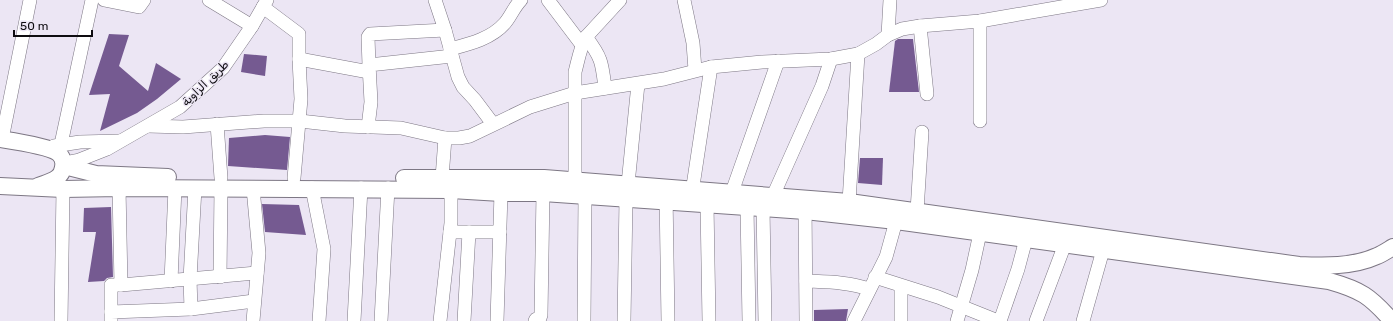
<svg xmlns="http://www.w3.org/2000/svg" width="1393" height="321" font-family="Rubik,Cairo,sans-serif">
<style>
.building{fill:#755a91}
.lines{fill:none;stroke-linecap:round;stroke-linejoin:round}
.minor-casing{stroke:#7d7784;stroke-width:14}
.major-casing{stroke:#7d7784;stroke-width:18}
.minor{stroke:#fff;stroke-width:13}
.major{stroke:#fff;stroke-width:16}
.labels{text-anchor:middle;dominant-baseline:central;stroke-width:3;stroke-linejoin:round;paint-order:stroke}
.street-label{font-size:12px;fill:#0e0c10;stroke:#ece6f4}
</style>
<rect width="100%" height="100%" fill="#ece6f4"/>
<g class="building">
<path d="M 109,34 L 129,35 L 119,66 L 148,91 L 156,63 L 181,79 L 157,99 L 137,113 L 100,131 L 110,94 L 89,95 Z"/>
<path d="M 898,39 L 913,39 L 919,92 L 889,92 L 895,41 Z"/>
<path d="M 244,54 L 267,56 L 265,76 L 241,72 Z"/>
<path d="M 265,135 L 290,137 L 287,170 L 228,166 L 229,138 Z"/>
<path d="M 860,158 L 883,158 L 882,185 L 858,183 Z"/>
<path d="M 262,204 L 299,205 L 306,235 L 265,232 Z"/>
<path d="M 111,207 L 113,277 L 107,278 L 104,281 L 88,282 L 96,232 L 83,232 L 84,208 Z"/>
<path d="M 848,309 L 846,321 L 814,321 L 814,310 Z"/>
</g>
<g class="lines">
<g class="minor-casing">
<g id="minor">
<path d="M 104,0 L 139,7 L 144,0"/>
<path d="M 209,0 L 252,26"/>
<path d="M 435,0 L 445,30 L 458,77 L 463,87 L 475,100 L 493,124"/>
<path d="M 548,0 L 582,45"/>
<path d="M 684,0 L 693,43 L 695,70"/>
<path d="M 263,7 L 299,34 L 299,59 L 369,72"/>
<path d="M 980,21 L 980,121"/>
<path d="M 920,26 L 927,94"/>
<path d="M 888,35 L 890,0"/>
<path d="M 586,37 C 602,58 602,63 605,88"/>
<path d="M 450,49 C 469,44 491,39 505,23 C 511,16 514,7 521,0"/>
<path d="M 369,65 L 368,37 L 370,34 L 445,30"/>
<path d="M 217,124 L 221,178"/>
<path d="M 148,126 L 183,127 L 264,121 L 300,121 L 345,126 L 401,128 L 445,138 L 459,138 L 470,136 L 530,107 L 575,93 L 664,79 L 711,67 L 762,62 L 831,59 L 858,54"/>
<path d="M 368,127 L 371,102 L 369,65 L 452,56"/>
<path d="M 2,139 L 30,0"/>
<path d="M 61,144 L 92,0"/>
<path d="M 54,146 L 80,142 L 120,141"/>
<path d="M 64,163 L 79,160 L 107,149 L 180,107 L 223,68 L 252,26 L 267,0"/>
<path d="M 294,178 L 301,99 L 299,59"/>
<path d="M 442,178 L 445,138"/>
<path d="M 575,180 L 575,72 C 578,61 580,48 586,37 L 620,0"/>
<path d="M 628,184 L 638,84"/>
<path d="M 253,188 L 259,253 L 253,321"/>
<path d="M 312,188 L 324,249 L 319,321"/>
<path d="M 732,192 L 778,61"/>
<path d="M 666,193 L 668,321"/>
<path d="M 773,196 L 822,86 L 831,59"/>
<path d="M 691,199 L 711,67"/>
<path d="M 805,202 L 806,321"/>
<path d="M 849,202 L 858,54 L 876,44 L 888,35 L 902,29 L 920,26 L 980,21 L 1101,0"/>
<path d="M 707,204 L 709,321"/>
<path d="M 747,207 L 749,321"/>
<path d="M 763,208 L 765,321"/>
<path d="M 917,211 L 922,132"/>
<path d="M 450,232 L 500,232"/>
<path d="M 220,277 L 221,188"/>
<path d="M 875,277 L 938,297 L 998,321"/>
<path d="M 171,281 L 175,188"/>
<path d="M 806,281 C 827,282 849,282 869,289"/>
<path d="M 121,285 L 257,273"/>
<path d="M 191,309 L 190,279 L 195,188"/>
<path d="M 111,312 L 111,285 L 121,285 L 119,188"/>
<path d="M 61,321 L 63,189"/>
<path d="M 111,321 L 111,312 L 191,309 L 254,301"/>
<path d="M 354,321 L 361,188"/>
<path d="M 381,321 L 388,188"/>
<path d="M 440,321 L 451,223 L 451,190"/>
<path d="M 464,321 L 469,232"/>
<path d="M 497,321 L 501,193"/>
<path d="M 535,321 L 536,319 L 540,318 L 541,315 L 543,193"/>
<path d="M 584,321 L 585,196"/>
<path d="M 624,321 L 626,199"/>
<path d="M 854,321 L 886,257 L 896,221"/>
<path d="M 901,321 L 901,286"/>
<path d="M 957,321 L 972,270 L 980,233"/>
<path d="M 1000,321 L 1018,269 L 1026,239"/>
<path d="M 1036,321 L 1065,244"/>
<path d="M 1083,321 L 1103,250"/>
</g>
</g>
<g class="major-casing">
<g id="major">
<path d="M 0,139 C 13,141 48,146 58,153 C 62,156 64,162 63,167 C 62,180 48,182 38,186"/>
<path d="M 64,166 L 96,174 L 168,177"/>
<path d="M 404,178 L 544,178 L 849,202 L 1299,265 C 1324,266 1353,267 1377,256 C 1382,254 1388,250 1393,247"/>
<path d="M 0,186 L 63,189 L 119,188 L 451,190 L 501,193 L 543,193 L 805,211 L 896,221 L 1329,281 C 1361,290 1370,296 1392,321"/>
</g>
</g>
<use href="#minor" class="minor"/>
<use href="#major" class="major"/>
</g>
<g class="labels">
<g class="street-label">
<text transform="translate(205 83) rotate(-44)">طريق الزاوية</text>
</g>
</g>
<path d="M14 30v6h78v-6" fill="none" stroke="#0e0c10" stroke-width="2"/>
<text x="20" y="30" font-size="12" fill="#0e0c10" stroke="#ece6f4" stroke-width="3" paint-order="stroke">50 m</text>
</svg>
